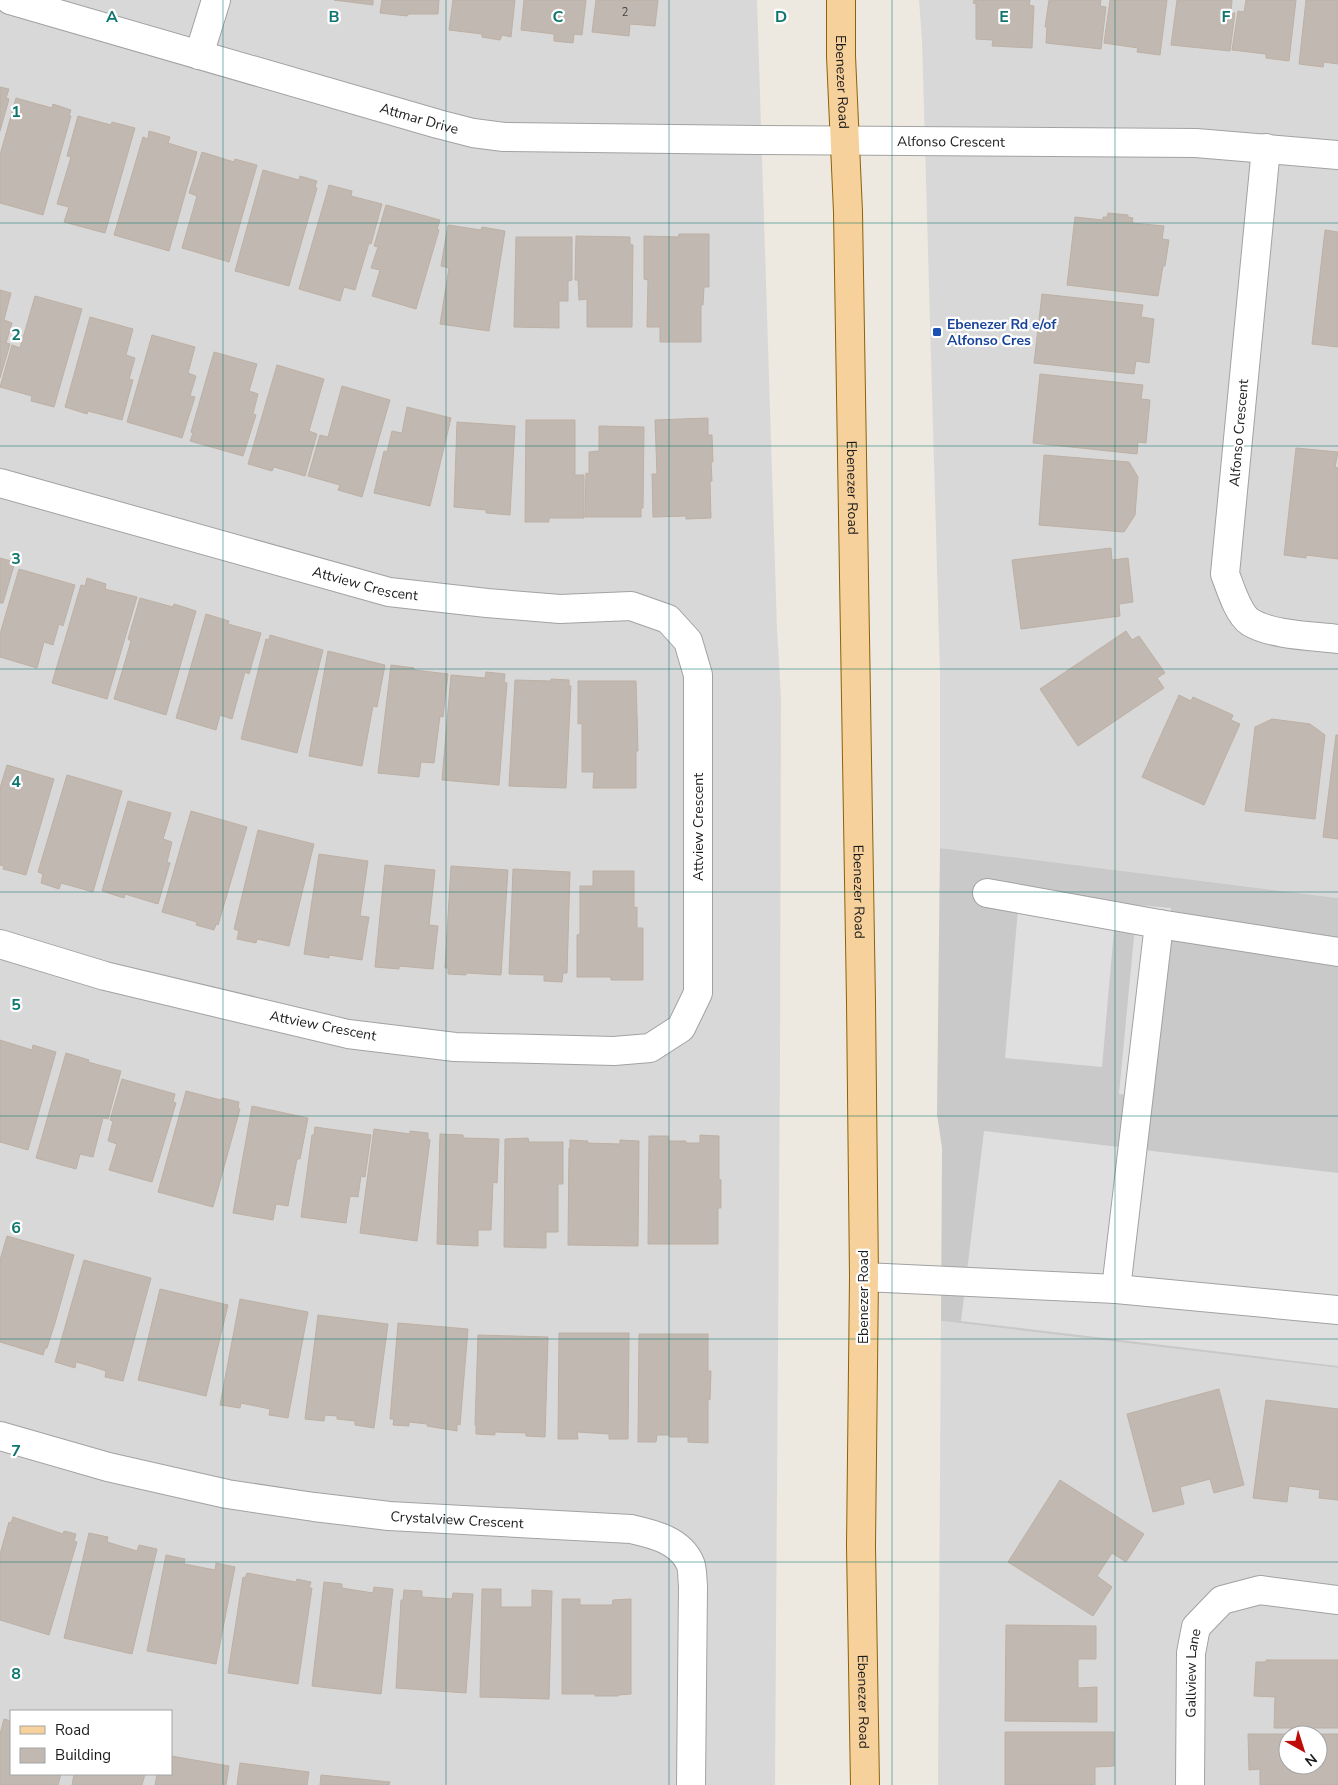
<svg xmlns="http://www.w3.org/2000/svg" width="1338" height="1785" font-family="'Nunito Sans',sans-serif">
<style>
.residential{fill:#d9d8d8;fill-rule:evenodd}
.religious{fill:#c9c9c9}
.parking{fill:#dfdfdf}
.building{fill:#c1b8b1;stroke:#bdb0a4;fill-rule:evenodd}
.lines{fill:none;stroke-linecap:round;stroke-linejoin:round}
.minor-casing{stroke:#a2a2a2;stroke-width:30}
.major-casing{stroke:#8d6206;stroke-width:30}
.minor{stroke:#fff;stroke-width:28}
.major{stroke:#f7d19b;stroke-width:28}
.grid{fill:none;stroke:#0f766e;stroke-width:1;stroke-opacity:0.55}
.transit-dot{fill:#1a4fb4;stroke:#fff;stroke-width:2}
.labels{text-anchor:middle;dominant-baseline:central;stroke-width:4.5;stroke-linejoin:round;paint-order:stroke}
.number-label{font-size:11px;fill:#444240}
.street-label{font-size:14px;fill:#1b1b1b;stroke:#fff}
.transit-label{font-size:14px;font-weight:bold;fill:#164399;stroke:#fff;text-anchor:start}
.grid-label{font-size:16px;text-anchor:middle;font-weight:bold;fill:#0f766e;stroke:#fff;stroke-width:4.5;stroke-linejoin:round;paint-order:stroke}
</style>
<rect width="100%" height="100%" fill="#ede9e1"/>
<g class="residential">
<path d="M 0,0 L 757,0 L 777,628 L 781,699 L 780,1054 L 775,1785 L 0,1785 ZM 11,1711 L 171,1711 L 171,1774 L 11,1774 Z"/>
<path d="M 919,0 L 1338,0 L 1338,898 L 940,848 L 940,674 L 922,40 Z"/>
<path d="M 941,1321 L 1338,1368 L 1338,1785 L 938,1785 ZM 1288,1735 L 1318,1735 L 1318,1765 L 1288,1765 Z"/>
</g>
<path class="religious" d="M 940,848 L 1338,898 L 1338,1368 L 941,1321 L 942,1148 L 937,1114 Z"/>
<g class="parking">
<path d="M 1019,898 L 1116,907 L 1102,1067 L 1005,1058 Z"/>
<path d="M 1137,905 L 1171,908 L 1153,1097 L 1119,1094 Z"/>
<path d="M 984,1131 L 1338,1173 L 1338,1366 L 961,1321 Z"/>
</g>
<g class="building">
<path d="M 334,0 L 373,0 L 373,5 Z"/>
<path d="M 382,0 L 439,0 L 438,14 L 409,14 L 407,16 L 380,13 Z"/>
<path d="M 453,0 L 515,0 L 511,37 L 502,35 L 500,40 L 482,37 L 482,34 L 449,30 Z"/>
<path d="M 524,0 L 586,0 L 582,35 L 574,34 L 573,43 L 554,41 L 554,34 L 521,30 Z"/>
<path d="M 596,0 L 658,0 L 655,26 L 630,24 L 629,36 L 592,32 Z"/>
<path d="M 974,0 L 1030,0 L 1029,5 L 1034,6 L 1032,48 L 992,46 L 993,40 L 976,39 L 976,4 L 973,3 Z"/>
<path d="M 1049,0 L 1101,0 L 1100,6 L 1106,7 L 1101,49 L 1046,43 L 1047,27 L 1045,27 Z"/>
<path d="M 1110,0 L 1167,0 L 1160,55 L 1137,52 L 1138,48 L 1104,43 Z"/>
<path d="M 1177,0 L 1232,0 L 1231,13 L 1235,13 L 1230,51 L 1171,45 Z"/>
<path d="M 1246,0 L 1296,0 L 1289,61 L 1266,58 L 1266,54 L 1232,50 L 1238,11 L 1244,12 Z"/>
<path d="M 1306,0 L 1338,0 L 1338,64 L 1324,62 L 1323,67 L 1299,64 Z"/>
<path d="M 0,87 L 9,89 L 6,98 L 9,99 L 0,131 Z"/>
<path d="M 16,98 L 52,108 L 53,104 L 71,110 L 69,116 L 71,116 L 43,215 L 0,203 L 0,155 Z"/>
<path d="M 78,116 L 111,125 L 112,122 L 135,128 L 105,233 L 64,222 L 69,207 L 57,204 L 71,157 L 67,156 Z"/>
<path d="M 149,131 L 170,137 L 168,143 L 197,152 L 169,251 L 114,235 L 143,137 L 148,139 Z"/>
<path d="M 202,152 L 234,162 L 235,159 L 257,165 L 229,262 L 182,248 L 197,196 L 189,193 Z"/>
<path d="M 263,170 L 299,180 L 300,176 L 317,181 L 315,187 L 317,188 L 289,286 L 235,271 Z"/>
<path d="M 329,185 L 352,191 L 351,196 L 382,204 L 371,244 L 369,243 L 355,290 L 344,287 L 340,301 L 299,289 Z"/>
<path d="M 386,205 L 440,220 L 437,229 L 439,230 L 416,309 L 372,296 L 380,270 L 371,268 L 378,247 L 374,246 Z"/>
<path d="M 1108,213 L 1128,215 L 1128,217 L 1133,218 L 1132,223 L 1164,226 L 1162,239 L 1169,240 L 1165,266 L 1163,266 L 1158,296 L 1067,285 L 1075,217 L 1103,220 L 1103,217 L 1107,217 Z"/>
<path d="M 448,225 L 481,230 L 482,227 L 505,231 L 489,331 L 440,324 L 449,268 L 441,266 Z"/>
<path d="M 1325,230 L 1338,232 L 1338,347 L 1312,344 Z"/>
<path d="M 679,234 L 709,234 L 709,287 L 704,287 L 703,305 L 701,305 L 701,342 L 660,342 L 660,327 L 647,327 L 648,280 L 644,279 L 644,236 L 678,237 Z"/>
<path d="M 576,236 L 630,237 L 630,244 L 633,245 L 632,327 L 587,327 L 587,299 L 579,300 L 578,280 L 575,280 Z"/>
<path d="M 516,237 L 572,237 L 572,280 L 568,281 L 568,301 L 559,301 L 559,328 L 514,327 Z"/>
<path d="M 0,290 L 11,293 L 4,320 L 12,323 L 6,343 L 10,344 L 0,378 Z"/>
<path d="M 1042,294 L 1143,305 L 1141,317 L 1154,319 L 1149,363 L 1136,361 L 1134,374 L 1034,363 Z"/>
<path d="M 35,296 L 82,309 L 54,407 L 31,401 L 32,396 L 0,387 L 12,345 L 20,348 Z"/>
<path d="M 90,317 L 133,329 L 126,355 L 135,358 L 129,379 L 133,380 L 122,420 L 88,411 L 87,414 L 65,407 Z"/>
<path d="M 152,335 L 195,347 L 188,373 L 196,376 L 190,396 L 195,397 L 182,438 L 127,422 Z"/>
<path d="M 214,352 L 257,364 L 249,391 L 258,394 L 253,414 L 256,415 L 243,456 L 190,441 L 193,433 L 191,432 Z"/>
<path d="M 277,365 L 324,379 L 309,431 L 317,434 L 305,476 L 274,467 L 272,471 L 248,464 Z"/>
<path d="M 1040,374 L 1143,385 L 1141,399 L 1150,400 L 1146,443 L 1138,442 L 1137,454 L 1033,443 Z"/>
<path d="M 342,386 L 390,400 L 362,497 L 338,490 L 340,485 L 308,476 L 320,435 L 328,437 Z"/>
<path d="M 407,407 L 451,418 L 430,506 L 374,493 L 384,451 L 387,452 L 392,431 L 402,433 Z"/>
<path d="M 708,418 L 708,435 L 712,435 L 713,462 L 711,461 L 712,481 L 710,481 L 711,518 L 686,519 L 686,516 L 653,517 L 652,474 L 657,474 L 655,420 Z"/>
<path d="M 526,420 L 575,420 L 575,475 L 584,475 L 584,518 L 549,518 L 549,522 L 525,522 Z"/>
<path d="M 457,422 L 515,426 L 510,515 L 486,513 L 486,510 L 454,507 Z"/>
<path d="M 599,426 L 644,427 L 643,508 L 641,508 L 641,517 L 585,517 L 586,473 L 589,474 L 589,452 L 599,451 Z"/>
<path d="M 1296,448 L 1338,452 L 1335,467 L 1338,468 L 1338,559 L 1306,555 L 1306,558 L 1284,555 Z"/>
<path d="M 1044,455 L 1129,462 L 1138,477 L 1135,515 L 1124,532 L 1039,525 Z"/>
<path d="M 1111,548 L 1112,560 L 1128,558 L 1133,602 L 1119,604 L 1120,616 L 1021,629 L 1012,560 Z"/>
<path d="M 0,558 L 15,562 L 3,603 L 0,603 Z"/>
<path d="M 19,569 L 75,585 L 63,626 L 59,624 L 53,645 L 44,642 L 37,668 L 0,657 L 0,634 Z"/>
<path d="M 87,578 L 106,584 L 105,589 L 137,597 L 107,699 L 52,683 L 81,585 L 85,586 Z"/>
<path d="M 140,598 L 173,607 L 174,604 L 196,611 L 166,715 L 114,699 L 131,641 L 128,639 Z"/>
<path d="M 206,614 L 229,621 L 228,624 L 261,633 L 249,674 L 245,672 L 232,719 L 220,715 L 216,730 L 176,718 Z"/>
<path d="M 1126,631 L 1132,640 L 1139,636 L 1165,673 L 1157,678 L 1164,688 L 1078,746 L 1040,689 Z"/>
<path d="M 270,635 L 323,650 L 297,753 L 241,739 L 266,639 L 269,640 Z"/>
<path d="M 328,651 L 385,665 L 377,707 L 373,706 L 362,766 L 309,756 Z"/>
<path d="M 391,665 L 414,668 L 414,670 L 448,674 L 443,717 L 440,716 L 434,763 L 421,762 L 419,777 L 378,773 Z"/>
<path d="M 486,672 L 505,674 L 504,682 L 507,683 L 499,785 L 442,780 L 451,675 L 485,678 Z"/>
<path d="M 551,679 L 569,680 L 569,686 L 571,686 L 566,788 L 509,786 L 515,680 L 551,681 Z"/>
<path d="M 578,681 L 636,681 L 638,751 L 636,751 L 636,788 L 593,788 L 594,772 L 582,772 L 582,723 L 578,724 Z"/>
<path d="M 1179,695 L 1191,701 L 1193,697 L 1233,715 L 1231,720 L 1240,724 L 1204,805 L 1142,777 Z"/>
<path d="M 1272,719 L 1310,724 L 1325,735 L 1315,819 L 1245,811 L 1255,727 Z"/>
<path d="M 1336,735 L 1338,735 L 1338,839 L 1323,837 Z"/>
<path d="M 7,765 L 54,779 L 26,875 L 3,869 L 4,866 L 0,865 L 0,788 Z"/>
<path d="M 67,775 L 122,791 L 93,892 L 61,883 L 59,889 L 41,883 L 43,874 L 38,872 Z"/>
<path d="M 128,801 L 171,813 L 163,839 L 172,842 L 167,862 L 170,863 L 158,904 L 125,894 L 124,898 L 102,891 Z"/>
<path d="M 191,811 L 247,827 L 218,925 L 216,924 L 214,930 L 196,925 L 197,922 L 162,912 Z"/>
<path d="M 258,830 L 314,844 L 289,946 L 257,939 L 256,943 L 237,939 L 239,931 L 234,929 Z"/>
<path d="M 319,854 L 368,861 L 360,916 L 369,917 L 362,960 L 329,955 L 329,958 L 304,954 Z"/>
<path d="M 385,865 L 435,870 L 429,925 L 438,926 L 433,969 L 399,966 L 399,969 L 375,967 Z"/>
<path d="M 451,866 L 508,870 L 501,975 L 466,973 L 466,975 L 448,974 L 448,968 L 445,968 Z"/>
<path d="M 513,869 L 570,872 L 567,973 L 563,973 L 562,982 L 544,981 L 544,975 L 509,974 Z"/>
<path d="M 593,871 L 634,871 L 634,908 L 637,907 L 637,928 L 643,928 L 643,980 L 611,980 L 611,977 L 577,977 L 577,935 L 580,934 L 580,886 L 593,886 Z"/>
<path d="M 0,1040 L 32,1050 L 33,1045 L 56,1052 L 28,1150 L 0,1142 Z"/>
<path d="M 66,1053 L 89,1060 L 88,1062 L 121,1071 L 108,1119 L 103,1118 L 93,1157 L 80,1154 L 76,1169 L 36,1158 Z"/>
<path d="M 122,1079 L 175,1094 L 173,1102 L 176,1103 L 152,1182 L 109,1170 L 117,1144 L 108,1141 L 113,1121 L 110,1120 Z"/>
<path d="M 186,1091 L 221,1100 L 222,1098 L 239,1102 L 238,1108 L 240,1109 L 213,1207 L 158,1192 Z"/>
<path d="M 252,1106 L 308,1118 L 300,1159 L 297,1159 L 288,1206 L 276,1204 L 273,1220 L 233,1213 Z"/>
<path d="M 315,1127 L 371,1135 L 365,1177 L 361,1176 L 358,1197 L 350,1196 L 346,1223 L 301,1217 L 312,1135 L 314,1135 Z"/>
<path d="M 374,1129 L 410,1134 L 410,1131 L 428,1133 L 428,1139 L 430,1140 L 417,1241 L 360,1233 Z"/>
<path d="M 440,1134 L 463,1135 L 463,1138 L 499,1139 L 497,1183 L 493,1182 L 491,1230 L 478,1230 L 478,1246 L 437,1244 Z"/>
<path d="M 700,1135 L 719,1136 L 719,1179 L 721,1180 L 721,1208 L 718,1208 L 718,1244 L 648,1244 L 649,1136 L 668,1136 L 669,1141 L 686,1141 L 686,1143 L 700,1143 Z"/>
<path d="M 528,1138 L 529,1142 L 563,1142 L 563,1184 L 558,1184 L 558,1232 L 546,1232 L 546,1248 L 504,1247 L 505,1139 Z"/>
<path d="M 570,1140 L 588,1141 L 587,1143 L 620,1144 L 620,1140 L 639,1141 L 638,1246 L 568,1245 L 569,1148 L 570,1148 Z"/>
<path d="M 7,1236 L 74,1255 L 55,1323 L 47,1348 L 45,1348 L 43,1355 L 0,1342 L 0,1260 Z"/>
<path d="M 84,1260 L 151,1278 L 123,1381 L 105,1377 L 106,1371 L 87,1365 L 76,1362 L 75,1368 L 55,1362 Z"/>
<path d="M 160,1289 L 228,1305 L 206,1396 L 138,1380 Z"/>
<path d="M 240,1299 L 308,1312 L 288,1418 L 269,1415 L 270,1409 L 241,1403 L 240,1408 L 220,1405 Z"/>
<path d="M 318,1315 L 388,1324 L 374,1428 L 355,1425 L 355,1421 L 337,1419 L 337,1416 L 325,1415 L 324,1421 L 305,1419 Z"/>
<path d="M 398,1323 L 468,1329 L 460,1425 L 457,1424 L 457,1431 L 427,1426 L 427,1424 L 409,1422 L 409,1426 L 393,1425 L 394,1419 L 390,1419 Z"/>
<path d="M 559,1333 L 629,1333 L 628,1439 L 609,1439 L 609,1434 L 577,1432 L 578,1439 L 558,1439 Z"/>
<path d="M 639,1334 L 708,1334 L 708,1371 L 711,1371 L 710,1400 L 708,1399 L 708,1443 L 688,1442 L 688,1437 L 670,1437 L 669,1435 L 657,1435 L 656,1442 L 638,1442 Z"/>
<path d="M 478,1335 L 548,1337 L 545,1437 L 526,1436 L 526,1433 L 495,1432 L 495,1435 L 476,1434 L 476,1425 L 475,1425 Z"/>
<path d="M 1219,1389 L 1244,1485 L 1214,1493 L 1210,1479 L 1180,1487 L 1184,1504 L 1153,1512 L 1127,1414 Z"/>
<path d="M 1266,1400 L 1338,1409 L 1338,1500 L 1319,1498 L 1320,1490 L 1289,1486 L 1287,1502 L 1253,1498 Z"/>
<path d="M 1060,1480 L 1144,1534 L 1126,1562 L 1112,1553 L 1097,1576 L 1112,1587 L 1093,1616 L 1008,1562 Z"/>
<path d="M 13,1517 L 63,1534 L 64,1531 L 76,1534 L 74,1541 L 77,1542 L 49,1635 L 0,1620 L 0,1554 L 9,1522 L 11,1523 Z"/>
<path d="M 89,1533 L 108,1537 L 107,1542 L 137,1551 L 139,1545 L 157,1549 L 132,1654 L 64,1638 Z"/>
<path d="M 166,1555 L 185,1559 L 184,1564 L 215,1570 L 216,1563 L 235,1567 L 216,1664 L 147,1651 Z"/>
<path d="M 247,1573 L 296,1582 L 297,1579 L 311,1582 L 309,1588 L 312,1588 L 298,1684 L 228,1673 L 243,1577 L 245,1578 Z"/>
<path d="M 324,1582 L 342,1584 L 342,1588 L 373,1593 L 374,1587 L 393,1589 L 381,1694 L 312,1686 Z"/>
<path d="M 482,1589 L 501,1589 L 501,1607 L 532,1607 L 532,1590 L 552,1591 L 549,1699 L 480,1697 Z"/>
<path d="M 404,1590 L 422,1591 L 422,1597 L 452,1599 L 453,1593 L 473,1594 L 466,1693 L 396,1688 L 401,1600 L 403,1600 Z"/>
<path d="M 562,1599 L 580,1599 L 580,1605 L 612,1605 L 613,1600 L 631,1599 L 631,1694 L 618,1695 L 618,1696 L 595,1696 L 595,1694 L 562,1694 Z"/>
<path d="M 1006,1625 L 1096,1626 L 1096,1659 L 1078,1659 L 1078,1688 L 1097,1687 L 1097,1722 L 1005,1721 Z"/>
<path d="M 1266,1660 L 1338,1660 L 1338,1728 L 1274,1728 L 1275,1697 L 1254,1696 L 1256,1662 L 1266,1662 Z"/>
<path d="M 4,1719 L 11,1721 L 11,1774 L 61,1774 L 58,1785 L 0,1785 L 0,1734 Z"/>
<path d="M 1005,1732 L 1114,1732 L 1114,1766 L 1095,1767 L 1095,1785 L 1005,1785 Z"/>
<path d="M 1248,1734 L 1338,1734 L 1338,1785 L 1260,1785 L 1260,1769 L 1249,1770 ZM 1288,1735 L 1318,1735 L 1318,1765 L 1288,1765 Z"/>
<path d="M 171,1756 L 229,1766 L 226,1785 L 155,1785 L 157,1774 L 171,1774 Z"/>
<path d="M 240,1763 L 309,1772 L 307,1785 L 237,1785 Z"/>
<path d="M 74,1774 L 145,1774 L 142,1785 L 72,1785 Z"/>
<path d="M 321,1775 L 390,1782 L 389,1785 L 320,1785 Z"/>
</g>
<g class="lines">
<g class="minor-casing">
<g id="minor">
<path id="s1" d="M 10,0 L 438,124 L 473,133 L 504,137 L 757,140 L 1196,143 L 1338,155"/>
<path d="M 199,55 L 216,0"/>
<path d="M 1266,148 L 1225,574 C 1230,587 1238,614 1250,622 C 1271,635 1313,636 1338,639"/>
<path id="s2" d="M 0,483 L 389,592 L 487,603 L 560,609 L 631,606 L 668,619 L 688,641 L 698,675 L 698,993 L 681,1028 L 650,1048 L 614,1051 L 455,1047 L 348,1034 L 105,976 L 0,944"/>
<path d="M 987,893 L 1159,924 L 1338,952"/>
<path d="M 864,1277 L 1116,1289 L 1338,1310"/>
<path d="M 1116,1289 L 1159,924"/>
<path id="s3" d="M 0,1436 L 108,1467 L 227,1494 L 314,1507 L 389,1516 L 631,1529 C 653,1534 680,1540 690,1563 C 693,1569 692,1579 693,1586 L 691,1785"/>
<path id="s4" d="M 1190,1785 L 1191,1653 L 1196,1627 L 1222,1600 L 1260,1590 L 1338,1600"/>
</g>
</g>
<g class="major-casing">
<g id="major">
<path id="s5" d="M 841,0 L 841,56 L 848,212 L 861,1002 L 864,1277 L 861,1546 L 865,1785"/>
</g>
</g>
<use href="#minor" class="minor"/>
<use href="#major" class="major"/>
</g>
<path class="grid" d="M 223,0 L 223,1785M 446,0 L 446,1785M 669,0 L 669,1785M 892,0 L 892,1785M 1115,0 L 1115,1785M 0,223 L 1338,223M 0,446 L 1338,446M 0,669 L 1338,669M 0,892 L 1338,892M 0,1116 L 1338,1116M 0,1339 L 1338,1339M 0,1562 L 1338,1562"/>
<rect class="transit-dot" x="932" y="327" width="10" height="10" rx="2.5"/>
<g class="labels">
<g class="number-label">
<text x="625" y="12">2</text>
</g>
<g class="street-label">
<text stroke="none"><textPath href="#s5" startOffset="82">Ebenezer Road</textPath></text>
<text stroke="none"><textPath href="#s1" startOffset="426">Attmar Drive</textPath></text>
<text stroke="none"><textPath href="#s1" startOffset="960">Alfonso Crescent</textPath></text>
<text transform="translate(1239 433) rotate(-85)">Alfonso Crescent</text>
<text stroke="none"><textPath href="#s5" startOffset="488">Ebenezer Road</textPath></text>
<text stroke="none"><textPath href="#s2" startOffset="379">Attview Crescent</textPath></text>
<text transform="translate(698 827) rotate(-90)">Attview Crescent</text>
<text stroke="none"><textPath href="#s5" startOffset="892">Ebenezer Road</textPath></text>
<text transform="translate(323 1026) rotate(11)">Attview Crescent</text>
<text transform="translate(863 1297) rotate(-90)">Ebenezer Road</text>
<text stroke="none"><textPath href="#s3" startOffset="466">Crystalview Crescent</textPath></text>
<text stroke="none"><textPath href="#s4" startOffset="112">Gallview Lane</textPath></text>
<text stroke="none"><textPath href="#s5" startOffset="1702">Ebenezer Road</textPath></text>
</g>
<g class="transit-label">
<text x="947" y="324">Ebenezer Rd e/of<tspan x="947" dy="16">Alfonso Cres</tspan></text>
</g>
</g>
<g class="grid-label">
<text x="112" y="22">A</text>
<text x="334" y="22">B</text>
<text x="558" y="22">C</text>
<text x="781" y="22">D</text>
<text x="1004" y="22">E</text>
<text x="1226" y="22">F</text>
<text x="16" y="117">1</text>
<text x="16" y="340">2</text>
<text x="16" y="564">3</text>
<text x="16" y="787">4</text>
<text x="16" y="1010">5</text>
<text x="16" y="1233">6</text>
<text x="16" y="1456">7</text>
<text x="16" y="1679">8</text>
</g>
<rect x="10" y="1710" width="162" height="65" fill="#ffffff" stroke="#a4a4a4"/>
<rect x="20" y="1726" width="25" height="8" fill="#f7d19b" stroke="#a4a4a4"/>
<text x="55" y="1735" font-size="15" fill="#1b1b1b">Road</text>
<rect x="20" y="1748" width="25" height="15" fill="#c1b8b1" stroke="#a4a4a4"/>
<text x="55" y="1760" font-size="15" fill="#1b1b1b">Building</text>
<g transform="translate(1303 1750) rotate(141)"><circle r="24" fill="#ffffff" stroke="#a4a4a4"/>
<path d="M0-4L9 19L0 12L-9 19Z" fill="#be0c08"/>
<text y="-8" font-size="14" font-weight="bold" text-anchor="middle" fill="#1b1b1b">N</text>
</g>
</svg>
